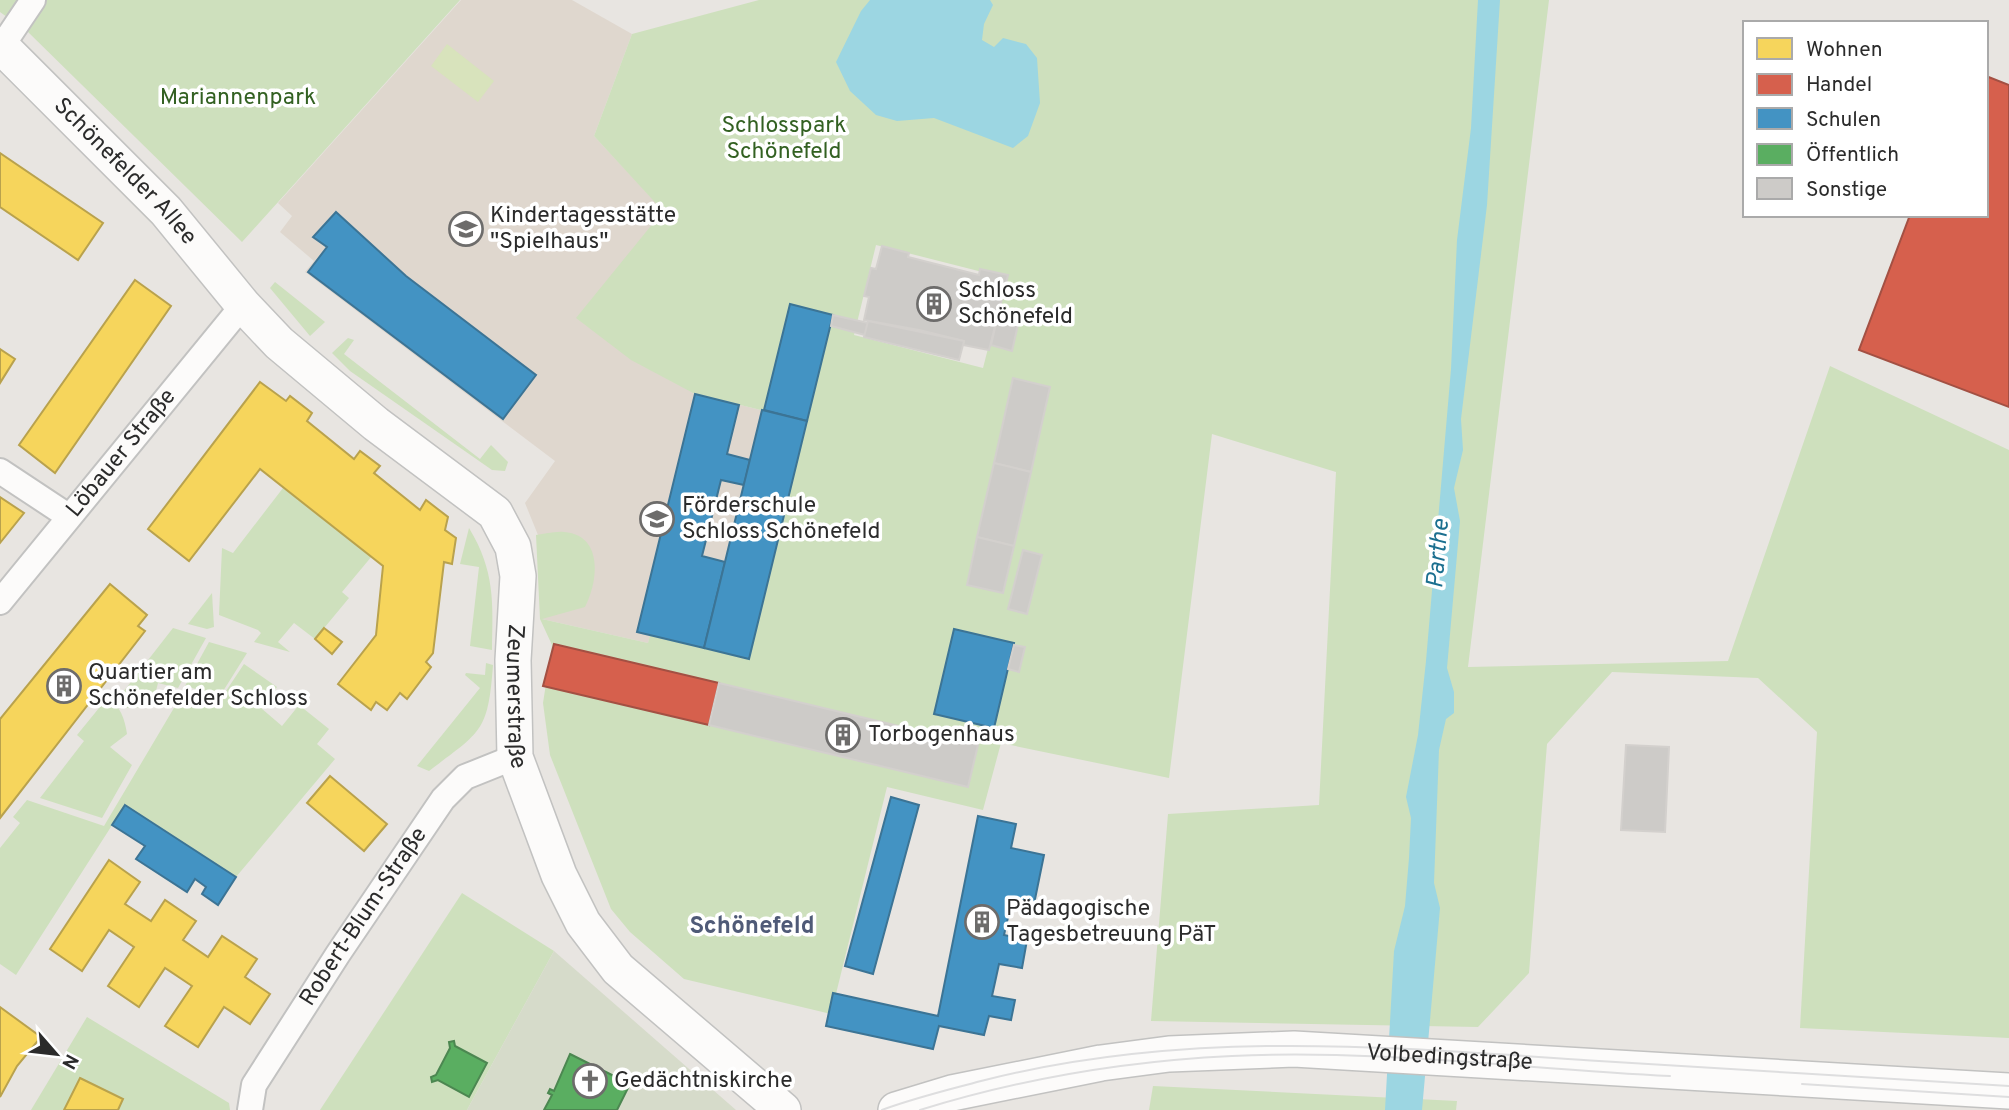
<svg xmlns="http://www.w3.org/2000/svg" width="2009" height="1110" font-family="Overpass,sans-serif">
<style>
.education{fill:#dfd7ce}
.green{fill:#cee0bd;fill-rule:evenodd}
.cemetery{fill:#d6dbca}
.pitch{fill:#d8e3bc}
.water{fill:#9cd6e2}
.homes{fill:#f6d55c;stroke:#b9a24d;stroke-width:2}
.shops{fill:#d6604d;stroke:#a35043;stroke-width:2}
.schools{fill:#4393c3;stroke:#3c7495;stroke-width:2}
.public{fill:#5aae61;stroke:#4c8751;stroke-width:2}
.building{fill:#cdcbc8;stroke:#d3d0cd;stroke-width:2}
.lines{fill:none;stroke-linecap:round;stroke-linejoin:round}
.street-casing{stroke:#c2c2c1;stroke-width:28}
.secondary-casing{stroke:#c2c2c1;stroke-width:38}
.street{stroke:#fcfbfa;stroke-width:24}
.secondary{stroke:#fcfbfa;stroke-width:35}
.tram{stroke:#dededf;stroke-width:2}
.labels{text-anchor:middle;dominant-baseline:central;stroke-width:7;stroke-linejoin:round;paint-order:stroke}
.park-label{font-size:23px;fill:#336122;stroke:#fff}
.street-label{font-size:23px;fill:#2b2b2b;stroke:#fff}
.poi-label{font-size:23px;fill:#2b2b2b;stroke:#fff;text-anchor:start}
.water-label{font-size:24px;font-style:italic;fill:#1b6f8f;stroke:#fff}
.neighbourhood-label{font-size:24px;font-weight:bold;fill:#4f5a77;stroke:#fff}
</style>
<rect width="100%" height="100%" fill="#e8e5e1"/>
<path class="education" d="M 461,0 L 572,0 L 632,34 L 594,136 L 664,211 L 691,389 L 695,394 L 807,421 L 749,659 L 650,636 L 648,643 L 542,619 L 538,535 L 525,503 L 555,461 L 305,272 L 314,261 L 280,232 L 292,216 L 278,203 Z"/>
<g class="green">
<path d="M 0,0 L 460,0 L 242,242 L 28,32 L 0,12 Z"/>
<path d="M 759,0 L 1549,0 L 1468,667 L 1728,661 L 1830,366 L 2009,450 L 2009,1038 L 1800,1028 L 1817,732 L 1758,678 L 1612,672 L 1547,744 L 1529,973 L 1478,1027 L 1151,1021 L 1168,814 L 1319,805 L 1336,472 L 1212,434 L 1169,778 L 1001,743 L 983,810 L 887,787 L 831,1014 L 684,979 L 630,932 L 611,909 L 550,755 L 543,703 L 552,645 L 540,619 L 536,535 C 545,534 555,531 564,532 C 604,535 598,582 585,607 L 542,619 L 648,643 L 650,635 L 749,659 L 807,421 L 695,394 L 631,360 L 576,318 L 663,211 L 594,136 L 632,34 ZM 876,245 L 1006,278 L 983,368 L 854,335 Z"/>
<path d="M 275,282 L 325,322 L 310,336 L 270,288 Z"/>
<path d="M 348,338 L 354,340 L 344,354 L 480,459 L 491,445 L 508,462 L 505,471 L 492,470 L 350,371 L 332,353 Z"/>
<path d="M 283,488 L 372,556 L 342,592 L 349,598 L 315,639 L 294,623 L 278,642 L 290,652 L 254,642 L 261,633 L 258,630 L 219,615 L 222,548 L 233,553 Z"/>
<path d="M 469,528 C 495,571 493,602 492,650 L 470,646 L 479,567 L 460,564 Z"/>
<path d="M 212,593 L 214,627 L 207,629 L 188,624 Z"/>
<path d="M 173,628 L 206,638 L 178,688 L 158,683 L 152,707 L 127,708 L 120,696 Z"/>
<path d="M 209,642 L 247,653 L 220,696 L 185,686 Z"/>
<path d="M 486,663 L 493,665 C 488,732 482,731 429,771 L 417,766 L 480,688 L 465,675 L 466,673 L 485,675 Z"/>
<path d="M 244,664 L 277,687 L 261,708 L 282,726 L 299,705 L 329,729 L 317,744 L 335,759 L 236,877 L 125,805 L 16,975 L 0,964 L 0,848 L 20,823 L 13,817 L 27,800 L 104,826 L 184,691 L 220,700 Z"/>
<path d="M 108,697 C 120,706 125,719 127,734 L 110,747 L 132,765 L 102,818 L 40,798 L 84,741 L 77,735 Z"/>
<path d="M 462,893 L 554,951 L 467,1110 L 320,1110 Z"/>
<path d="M 87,1017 L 229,1103 L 230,1110 L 31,1110 Z"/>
<path d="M 1153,1086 L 1457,1101 L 1456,1110 L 1149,1110 Z"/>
</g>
<path class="cemetery" d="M 554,951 L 736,1110 L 467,1110 Z"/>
<path class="pitch" d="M 447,44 L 494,81 L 478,102 L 431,66 Z"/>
<g class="water">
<path d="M 870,0 L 990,0 L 993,5 L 984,24 L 982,40 L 994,47 L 1003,38 L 1026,44 L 1037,58 L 1040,103 L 1028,136 L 1013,148 L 934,118 L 897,121 L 876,115 L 850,91 L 836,62 L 861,11 Z"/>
<path d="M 1478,0 L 1500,0 L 1487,205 L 1461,419 L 1463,450 L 1454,488 L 1460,521 L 1447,668 L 1454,692 L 1454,713 L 1446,719 L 1439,750 L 1434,883 L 1440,908 L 1422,1110 L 1385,1110 L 1394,951 L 1405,906 L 1409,858 L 1411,818 L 1406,797 L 1418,735 L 1426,661 L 1451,369 L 1457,240 L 1471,128 Z"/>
</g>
<g class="homes">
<path d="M 0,153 L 103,223 L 78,260 L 0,207 Z"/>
<path d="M 135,280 L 171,306 L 55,473 L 19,445 Z"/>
<path d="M 0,349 L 15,359 L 0,383 Z"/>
<path d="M 260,382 L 286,401 L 290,396 L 312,413 L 307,421 L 354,459 L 360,451 L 380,466 L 374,473 L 420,510 L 426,500 L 448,517 L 445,530 L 456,538 L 452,564 L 444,562 L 433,653 L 426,662 L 431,667 L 407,699 L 400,693 L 387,710 L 376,702 L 371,710 L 338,684 L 376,635 L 383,566 L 260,469 L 189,561 L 148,529 Z"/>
<path d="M 0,497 L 24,513 L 0,543 Z"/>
<path d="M 110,584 L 147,615 L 138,626 L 145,631 L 0,818 L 0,719 Z"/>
<path d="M 324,628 L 342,642 L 332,654 L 315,639 Z"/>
<path d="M 330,776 L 387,824 L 364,851 L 307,803 Z"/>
<path d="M 109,860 L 140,882 L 125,904 L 151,921 L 165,900 L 196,921 L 183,940 L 208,957 L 222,936 L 257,959 L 245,977 L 270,994 L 250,1024 L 224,1007 L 198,1047 L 165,1026 L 192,986 L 165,968 L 139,1007 L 108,986 L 134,947 L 109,930 L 82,971 L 50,949 Z"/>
<path d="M 0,1007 L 41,1037 L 17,1066 L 0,1097 Z"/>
<path d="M 80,1078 L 123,1099 L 118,1110 L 64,1110 Z"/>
</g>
<g class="shops">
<path d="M 1986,76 L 2009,85 L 2009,407 L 1859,350 L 1910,215 L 1986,215 Z"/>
<path d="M 554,644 L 719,683 L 709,725 L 543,686 Z"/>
</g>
<g class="schools">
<path d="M 336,212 L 406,276 L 536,375 L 503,419 L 308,272 L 327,247 L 313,237 Z"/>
<path d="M 790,304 L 833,315 L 807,421 L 764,410 Z"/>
<path d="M 695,394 L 739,405 L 727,454 L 750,460 L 744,485 L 721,480 L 702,556 L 725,562 L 704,648 L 637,632 Z"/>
<path d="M 762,410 L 807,421 L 749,659 L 704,648 Z"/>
<path d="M 954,629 L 1014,643 L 994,728 L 934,714 Z"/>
<path d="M 891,797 L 919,805 L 873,974 L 845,966 Z"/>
<path d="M 125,805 L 236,877 L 218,905 L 202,894 L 206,887 L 195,879 L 187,892 L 136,859 L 145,846 L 112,825 Z"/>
<path d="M 978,816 L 1016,824 L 1011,848 L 1044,855 L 1033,909 L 1011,904 L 1004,935 L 1027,940 L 1022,968 L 999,964 L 992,996 L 1015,1000 L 1011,1020 L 989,1016 L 984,1035 L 939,1026 L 933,1049 L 826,1026 L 833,993 L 938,1016 Z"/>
</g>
<g class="public">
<path d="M 454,1041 L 455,1046 L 487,1063 L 469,1097 L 438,1080 L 432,1082 L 431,1077 L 436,1075 L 450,1048 L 449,1042 Z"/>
<path d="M 570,1054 L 630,1084 L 617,1110 L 544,1110 L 552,1095 L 548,1093 L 550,1089 L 554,1091 Z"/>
</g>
<g class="building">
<path d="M 882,246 L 909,253 L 908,257 L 979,275 L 980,269 L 1008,275 L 989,350 L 963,345 L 964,341 L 919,330 L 864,320 L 869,297 L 864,296 L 871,268 L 876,269 Z"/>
<path d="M 999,311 L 1020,316 L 1012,351 L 991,345 Z"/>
<path d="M 833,315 L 868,323 L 865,335 L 831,326 Z"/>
<path d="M 868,321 L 964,341 L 959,360 L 864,337 Z"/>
<path d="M 1013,378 L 1050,387 L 1031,472 L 994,463 Z"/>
<path d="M 994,463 L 1031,472 L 1014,546 L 977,537 Z"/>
<path d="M 977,537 L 1014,546 L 1003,593 L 967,585 Z"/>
<path d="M 1023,550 L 1042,555 L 1027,614 L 1008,609 Z"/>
<path d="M 1014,645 L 1025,647 L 1019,672 L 1008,669 Z"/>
<path d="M 719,683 L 978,745 L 968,787 L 709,725 Z"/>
<path d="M 1626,745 L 1669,747 L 1665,832 L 1621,830 Z"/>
</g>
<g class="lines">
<g class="street-casing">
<g id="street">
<path d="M 2,46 L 33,0"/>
<path d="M 0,471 L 68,516"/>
<path id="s1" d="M 0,602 L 243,305"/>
<path id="s2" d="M 250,1110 L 254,1085 L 338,954 L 443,799 L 465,777 L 515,757"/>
</g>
</g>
<g class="secondary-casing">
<g id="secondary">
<path id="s3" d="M 0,45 L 166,211 L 243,305 L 279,343 L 376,424 L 495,513 L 513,547 L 518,576 L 513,660 L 515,757 L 559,875 L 583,923 L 618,969 L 783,1110"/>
<path id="s4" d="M 896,1110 L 952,1093 L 1101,1063 L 1169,1054 L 1294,1049 L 2009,1091"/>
</g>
</g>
<use href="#street" class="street"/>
<use href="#secondary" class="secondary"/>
<g class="tram">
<path d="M 1802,1084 L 2009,1097"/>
<path d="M 882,1110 C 914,1098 948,1090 981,1081 C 1188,1028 1389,1047 1599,1061 C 1736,1070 1872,1077 2009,1086"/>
<path d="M 920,1110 C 1020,1079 1127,1061 1232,1056 C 1377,1049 1524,1069 1670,1076"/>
</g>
</g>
<defs>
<g id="school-ring" transform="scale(1.75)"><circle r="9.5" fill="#fff" stroke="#6d6c6b" stroke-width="1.5"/><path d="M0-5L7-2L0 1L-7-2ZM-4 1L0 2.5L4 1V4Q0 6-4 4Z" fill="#6d6c6b"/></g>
<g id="building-ring" transform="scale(1.75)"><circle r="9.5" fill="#fff" stroke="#6d6c6b" stroke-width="1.5"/><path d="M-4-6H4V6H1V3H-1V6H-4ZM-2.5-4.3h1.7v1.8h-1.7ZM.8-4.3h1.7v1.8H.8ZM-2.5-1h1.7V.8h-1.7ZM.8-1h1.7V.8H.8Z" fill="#6d6c6b"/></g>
<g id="church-ring" transform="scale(1.75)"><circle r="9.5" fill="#fff" stroke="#6d6c6b" stroke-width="1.5"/><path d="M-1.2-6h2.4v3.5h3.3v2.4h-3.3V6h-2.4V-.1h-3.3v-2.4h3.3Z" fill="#6d6c6b"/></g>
</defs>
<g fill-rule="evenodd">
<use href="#school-ring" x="466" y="229"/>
<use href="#building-ring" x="934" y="304"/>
<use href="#school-ring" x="657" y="519"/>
<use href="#building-ring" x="64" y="686"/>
<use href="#building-ring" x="843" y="735"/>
<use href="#building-ring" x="982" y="922"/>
<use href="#church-ring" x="590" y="1081"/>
</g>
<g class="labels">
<g class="park-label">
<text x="238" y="98">Mariannenpark</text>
<text x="784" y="126">Schlosspark<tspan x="784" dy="26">Schönefeld</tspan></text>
</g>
<g class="street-label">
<text stroke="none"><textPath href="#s3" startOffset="178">Schönefelder Allee</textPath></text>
<text stroke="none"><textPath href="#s1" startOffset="192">Löbauer Straße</textPath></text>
<text stroke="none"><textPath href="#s3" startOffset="872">Zeumerstraße</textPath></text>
<text stroke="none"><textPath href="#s2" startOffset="226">Robert-Blum-Straße</textPath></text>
<text stroke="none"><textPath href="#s4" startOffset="560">Volbedingstraße</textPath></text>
</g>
<g class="poi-label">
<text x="490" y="216">Kindertagesstätte<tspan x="490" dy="26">"Spielhaus"</tspan></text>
<text x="958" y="291">Schloss<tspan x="958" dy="26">Schönefeld</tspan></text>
<text x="682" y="506">Förderschule<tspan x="682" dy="26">Schloss Schönefeld</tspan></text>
<text x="88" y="673">Quartier am<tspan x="88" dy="26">Schönefelder Schloss</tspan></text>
<text x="868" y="735">Torbogenhaus</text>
<text x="1006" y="909">Pädagogische<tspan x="1006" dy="26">Tagesbetreuung PäT</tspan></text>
<text x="614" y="1081">Gedächtniskirche</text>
</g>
<g class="water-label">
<text transform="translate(1439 554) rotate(-85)">Parthe</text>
</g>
<g class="neighbourhood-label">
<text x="752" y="927">Schönefeld</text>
</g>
</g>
<rect x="1743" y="21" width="245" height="196" fill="#ffffff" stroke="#aaaaaa" stroke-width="2"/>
<rect x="1757" y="38" width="35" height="21" fill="#f6d55c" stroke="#aaaaaa" stroke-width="2"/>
<text x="1806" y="56" font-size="21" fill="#2b2b2b">Wohnen</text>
<rect x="1757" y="74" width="35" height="21" fill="#d6604d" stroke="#aaaaaa" stroke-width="2"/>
<text x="1806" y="91" font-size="21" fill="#2b2b2b">Handel</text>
<rect x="1757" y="108" width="35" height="21" fill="#4393c3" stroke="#aaaaaa" stroke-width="2"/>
<text x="1806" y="126" font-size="21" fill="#2b2b2b">Schulen</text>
<rect x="1757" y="144" width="35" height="21" fill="#5aae61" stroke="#aaaaaa" stroke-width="2"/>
<text x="1806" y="161" font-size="21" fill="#2b2b2b">Öffentlich</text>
<rect x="1757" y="178" width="35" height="21" fill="#cdcbc8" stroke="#aaaaaa" stroke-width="2"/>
<text x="1806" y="196" font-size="21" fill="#2b2b2b">Sonstige</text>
<g transform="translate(56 1054) rotate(118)" stroke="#ffffff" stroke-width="5" paint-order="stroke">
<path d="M0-5L12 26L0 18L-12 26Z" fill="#2b2b2b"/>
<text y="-10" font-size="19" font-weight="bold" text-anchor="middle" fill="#2b2b2b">N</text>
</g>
</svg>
